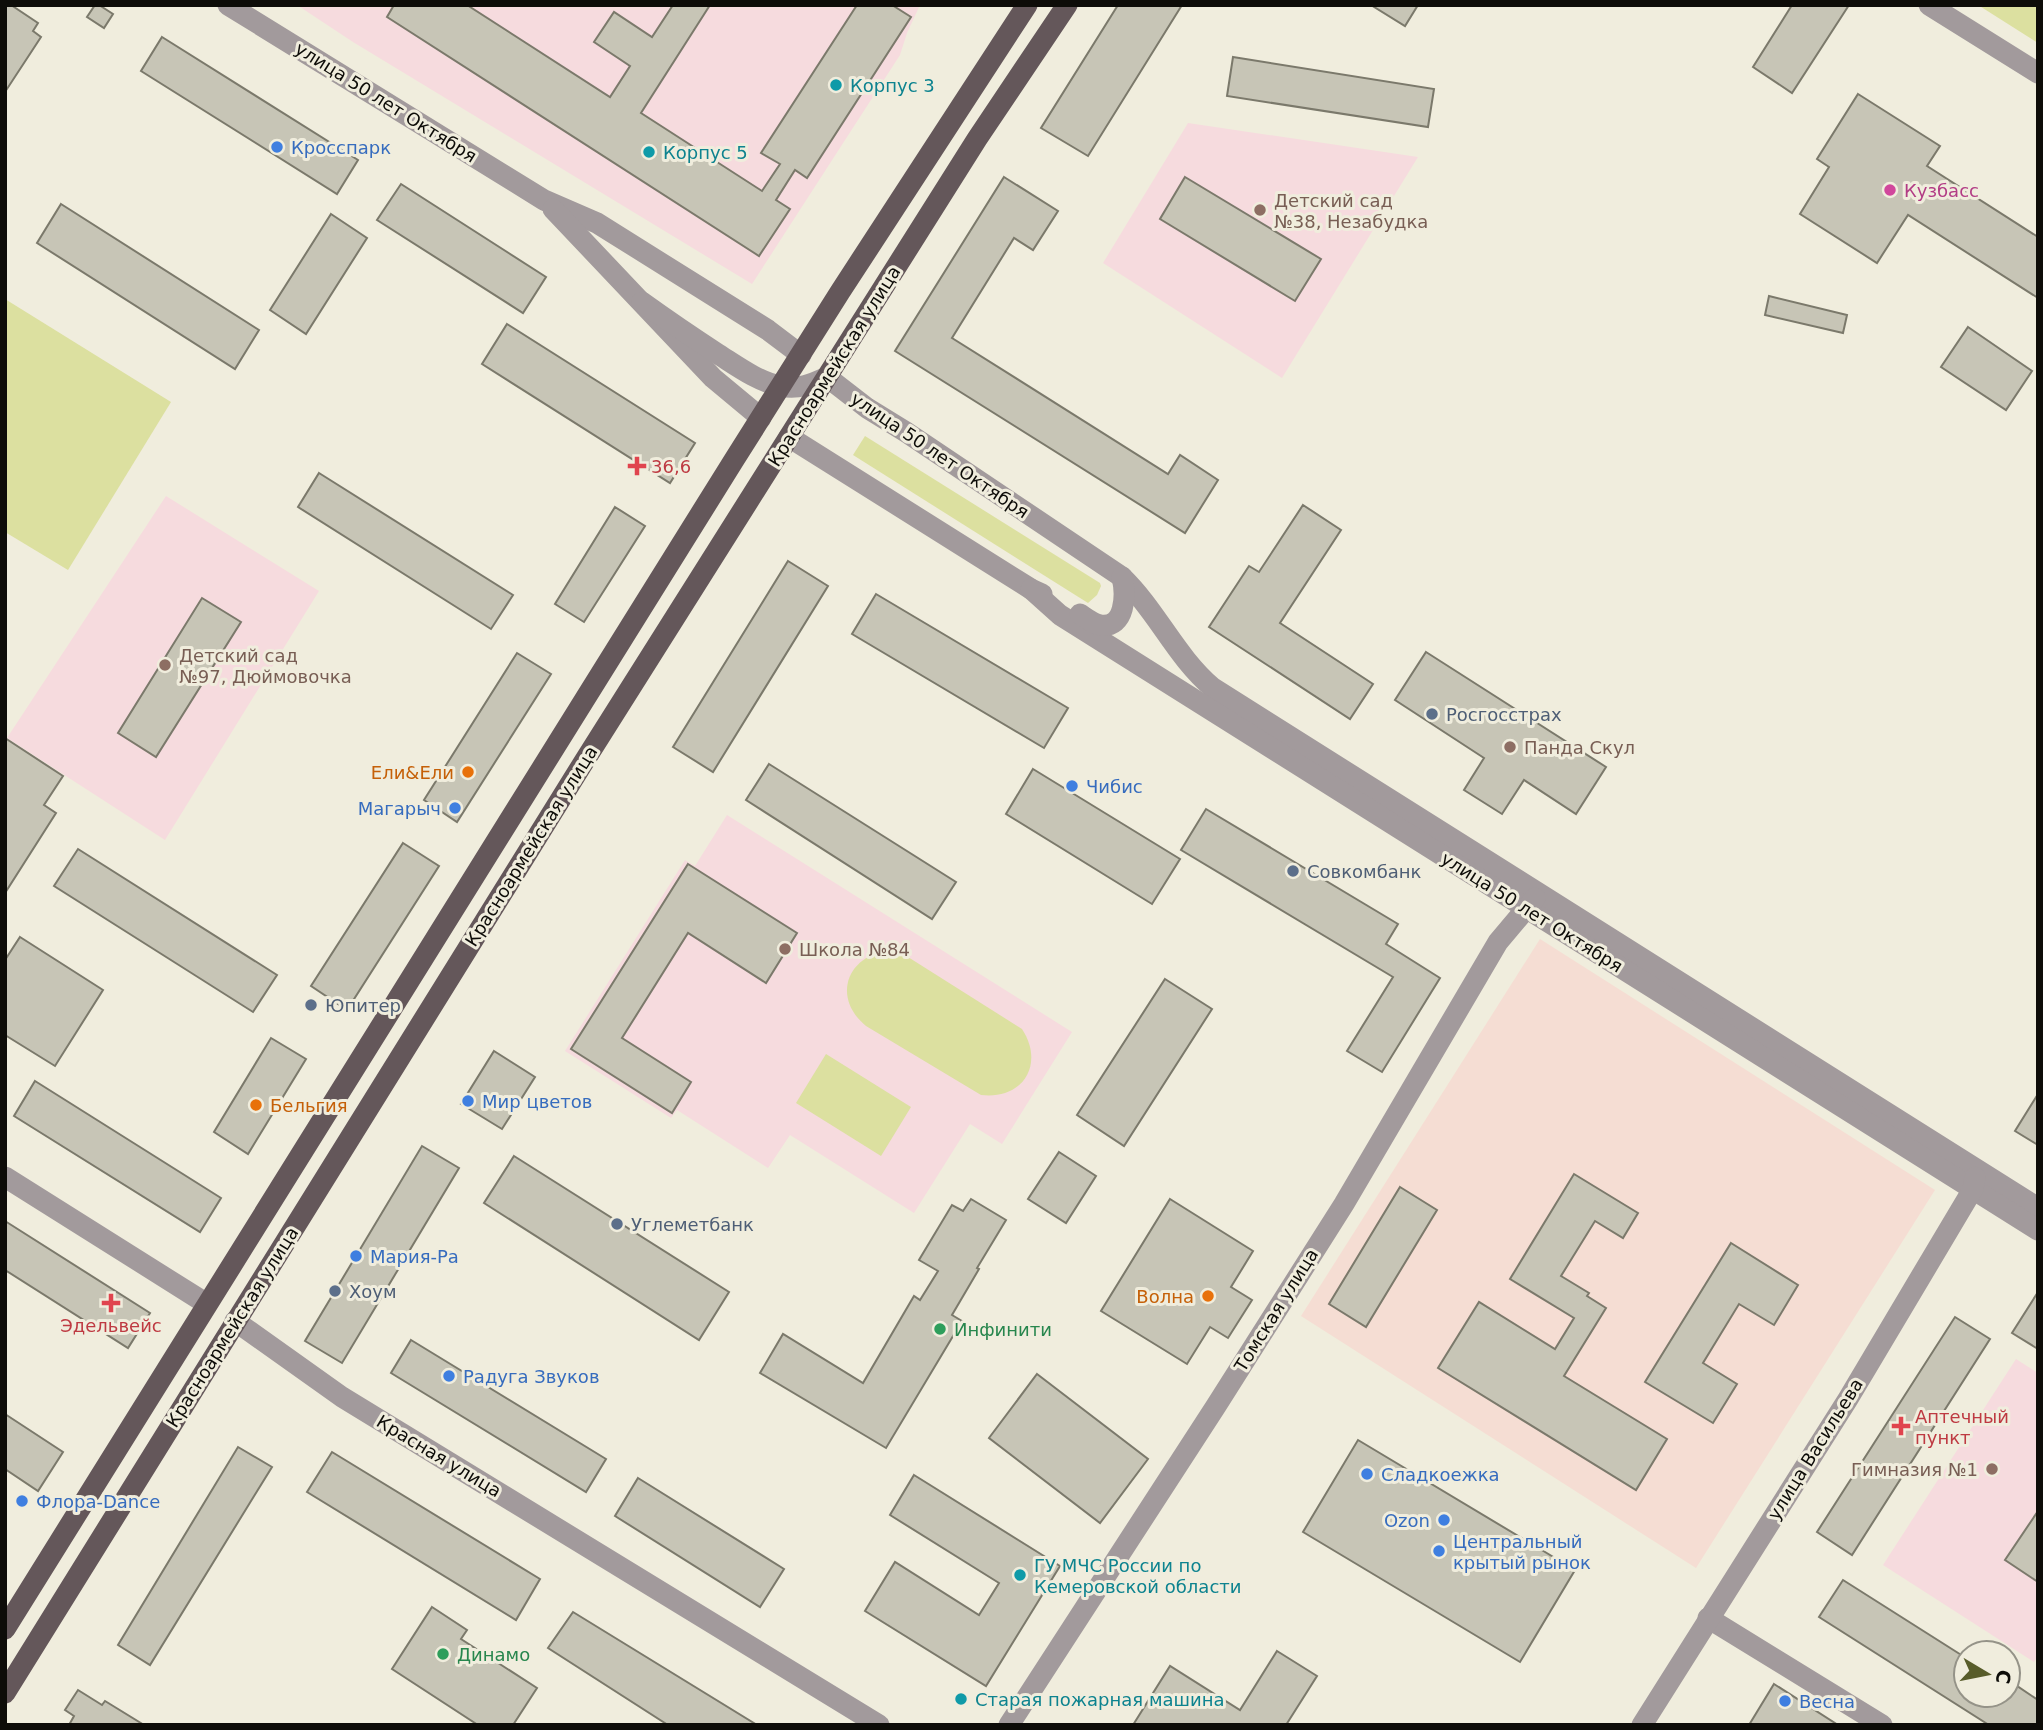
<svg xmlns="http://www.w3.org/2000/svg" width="2043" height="1730" font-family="'DejaVu Sans',sans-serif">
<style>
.education{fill:#f6dbde}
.medical{fill:#f5ddd3}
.green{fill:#dce0a0}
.building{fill:#c7c5b6;stroke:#7b796b;stroke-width:2}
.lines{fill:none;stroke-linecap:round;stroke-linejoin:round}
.minor{stroke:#a29a9c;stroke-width:21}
.major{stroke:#64575a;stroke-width:21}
.culture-dot{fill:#0f9aa8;stroke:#f0eddd;stroke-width:2.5}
.shop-dot{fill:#3f7fe0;stroke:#f0eddd;stroke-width:2.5}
.hotel-dot{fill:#d1479c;stroke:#f0eddd;stroke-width:2.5}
.education-dot{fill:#8d6e63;stroke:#f0eddd;stroke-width:2.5}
.health-dot{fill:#e0444e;stroke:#f0eddd;stroke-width:2.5}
.service-dot{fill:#5c6f8a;stroke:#f0eddd;stroke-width:2.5}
.food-dot{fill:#e8710a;stroke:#f0eddd;stroke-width:2.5}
.leisure-dot{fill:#2e9e5b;stroke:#f0eddd;stroke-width:2.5}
.labels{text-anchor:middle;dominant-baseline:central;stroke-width:6;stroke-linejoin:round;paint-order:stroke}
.culture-label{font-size:18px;fill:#0d838f;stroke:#f0eddd;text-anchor:start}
.street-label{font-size:18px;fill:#0d0c08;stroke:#f0eddd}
.shop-label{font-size:18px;fill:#366cbe;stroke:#f0eddd;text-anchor:start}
.hotel-label{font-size:18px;fill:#b23c85;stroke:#f0eddd;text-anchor:start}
.education-label{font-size:18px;fill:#785e54;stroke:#f0eddd;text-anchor:start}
.health-label{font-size:18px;fill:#be3a42;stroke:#f0eddd;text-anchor:start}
.service-label{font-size:18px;fill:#4e5e75;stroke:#f0eddd;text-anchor:start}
.food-label{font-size:18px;fill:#c56008;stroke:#f0eddd;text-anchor:end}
.leisure-label{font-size:18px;fill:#27864d;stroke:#f0eddd;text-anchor:start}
</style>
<rect width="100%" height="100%" fill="#f0eddd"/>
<g class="education">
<path d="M 297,5 L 920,5 L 907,33 L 900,55 L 752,284 L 353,42 Z"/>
<path d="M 1188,123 L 1418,157 L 1282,378 L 1103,263 Z"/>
<path d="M 166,496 L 319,591 L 165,840 L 7,738 Z"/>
<path d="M 727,815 L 1072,1032 L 1002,1144 L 970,1124 L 914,1213 L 790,1135 L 768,1168 L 677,1110 L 671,1118 L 565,1051 L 685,860 L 695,866 Z"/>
<path d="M 2016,1359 L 2038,1373 L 2038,1656 L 2034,1662 L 1883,1565 Z"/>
</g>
<path class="medical" d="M 1540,939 L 1935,1190 L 1696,1568 L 1301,1316 Z"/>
<g class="green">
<path d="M 1978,5 L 2038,5 L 2038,43 Z"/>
<path d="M 5,299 L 171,402 L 68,570 L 5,532 Z"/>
<path d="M 865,436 L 1100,583 L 1101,586 L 1097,595 L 1088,603 L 853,455 Z"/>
<path d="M 886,951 L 898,952 L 908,957 L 1022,1029 C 1045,1064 1023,1100 981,1095 L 866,1026 C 833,999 845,958 886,951 Z"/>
<path d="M 826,1054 L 911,1107 L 881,1156 L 796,1103 Z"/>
</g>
<g class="building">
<path d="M 5,5 L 11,5 L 38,23 L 33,31 L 41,37 L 5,92 Z"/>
<path d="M 95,5 L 99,5 L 113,14 L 104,28 L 87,17 Z"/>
<path d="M 394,5 L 467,5 L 610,97 L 630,66 L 594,42 L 614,12 L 652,37 L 673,5 L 710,5 L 641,113 L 762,191 L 780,164 L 761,153 L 857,5 L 892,5 L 911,17 L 807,178 L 795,170 L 776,200 L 790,209 L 759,256 L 387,17 Z"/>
<path d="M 1118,5 L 1182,5 L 1088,156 L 1041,128 Z"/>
<path d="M 1371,5 L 1418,5 L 1405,26 Z"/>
<path d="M 1792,5 L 1849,5 L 1792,93 L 1753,67 Z"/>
<path d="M 162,37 L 358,160 L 337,194 L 141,71 Z"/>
<path d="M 1233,57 L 1434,89 L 1428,127 L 1227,96 Z"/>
<path d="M 1858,94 L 1940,146 L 1927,166 L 2038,237 L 2038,298 L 1908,215 L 1877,263 L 1800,214 L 1829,167 L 1817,159 Z"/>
<path d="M 1004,177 L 1058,211 L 1033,250 L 1014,238 L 952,338 L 1168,474 L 1180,455 L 1218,480 L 1185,533 L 895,351 Z"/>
<path d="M 1185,177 L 1321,259 L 1295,301 L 1160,219 Z"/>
<path d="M 401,184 L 546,277 L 523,313 L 377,220 Z"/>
<path d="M 61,204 L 259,330 L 235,369 L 37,243 Z"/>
<path d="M 331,214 L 367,238 L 306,334 L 270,310 Z"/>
<path d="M 1769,296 L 1847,315 L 1843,333 L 1765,315 Z"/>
<path d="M 507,324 L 695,443 L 670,483 L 482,364 Z"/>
<path d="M 1968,327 L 2032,371 L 2006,410 L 1941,367 Z"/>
<path d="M 319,473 L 513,595 L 491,629 L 298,507 Z"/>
<path d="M 1303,505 L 1341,530 L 1280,623 L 1373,684 L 1350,719 L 1209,627 L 1249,566 L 1259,572 Z"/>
<path d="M 615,507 L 645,526 L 584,622 L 555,604 Z"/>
<path d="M 788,561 L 828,586 L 713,772 L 673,747 Z"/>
<path d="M 876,594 L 1068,708 L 1044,748 L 852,634 Z"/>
<path d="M 202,598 L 241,622 L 156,757 L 118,733 Z"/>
<path d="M 1426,652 L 1606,767 L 1576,814 L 1524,780 L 1502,814 L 1464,790 L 1484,758 L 1395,700 Z"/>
<path d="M 517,653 L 551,674 L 457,822 L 424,800 Z"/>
<path d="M 5,738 L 63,776 L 44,805 L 56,813 L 5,893 Z"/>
<path d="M 769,764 L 956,882 L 932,919 L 746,800 Z"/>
<path d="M 1033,769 L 1180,859 L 1152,904 L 1006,814 Z"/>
<path d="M 1206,809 L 1398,924 L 1386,944 L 1440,978 L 1382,1072 L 1347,1051 L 1393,977 L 1181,850 Z"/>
<path d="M 403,843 L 439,866 L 347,1010 L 311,986 Z"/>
<path d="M 78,849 L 277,975 L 253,1012 L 54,886 Z"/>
<path d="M 688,864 L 797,933 L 766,983 L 688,933 L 622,1038 L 691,1082 L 672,1113 L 571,1049 Z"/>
<path d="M 20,937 L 103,990 L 55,1066 L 5,1035 L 5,960 Z"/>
<path d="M 1165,979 L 1212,1009 L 1124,1146 L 1077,1115 Z"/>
<path d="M 271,1038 L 306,1059 L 248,1154 L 214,1132 Z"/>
<path d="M 494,1051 L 535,1077 L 502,1129 L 461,1104 Z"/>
<path d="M 35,1081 L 221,1198 L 200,1232 L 14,1116 Z"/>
<path d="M 2038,1094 L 2038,1145 L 2015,1131 Z"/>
<path d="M 422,1146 L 459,1168 L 342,1363 L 305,1341 Z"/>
<path d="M 1059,1152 L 1096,1176 L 1066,1223 L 1028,1199 Z"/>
<path d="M 514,1156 L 729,1292 L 699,1340 L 484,1203 Z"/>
<path d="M 1574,1174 L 1638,1213 L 1623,1238 L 1595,1221 L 1561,1276 L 1589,1293 L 1587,1296 L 1606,1308 L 1564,1376 L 1667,1439 L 1636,1490 L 1438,1368 L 1479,1302 L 1555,1349 L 1574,1318 L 1510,1279 Z"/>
<path d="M 1400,1187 L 1437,1210 L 1366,1327 L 1329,1304 Z"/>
<path d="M 971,1199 L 1006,1220 L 977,1268 L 979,1269 L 952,1315 L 962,1321 L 886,1448 L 760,1373 L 783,1334 L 863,1383 L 914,1296 L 920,1300 L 938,1271 L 919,1260 L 952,1205 L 963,1211 Z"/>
<path d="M 1170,1199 L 1253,1251 L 1231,1287 L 1252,1300 L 1228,1338 L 1210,1327 L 1187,1364 L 1101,1311 Z"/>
<path d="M 5,1221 L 150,1313 L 128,1348 L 5,1270 Z"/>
<path d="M 1731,1243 L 1798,1285 L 1774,1325 L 1739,1304 L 1703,1363 L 1737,1384 L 1713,1423 L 1645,1382 Z"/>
<path d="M 2038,1292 L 2038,1349 L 2012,1333 Z"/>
<path d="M 1955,1317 L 1990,1339 L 1852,1555 L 1817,1532 Z"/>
<path d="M 411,1340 L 606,1459 L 586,1492 L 391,1373 Z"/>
<path d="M 1037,1374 L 1148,1459 L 1100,1523 L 989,1438 Z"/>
<path d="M 5,1414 L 63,1452 L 38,1491 L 5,1469 Z"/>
<path d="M 1358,1440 L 1575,1570 L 1520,1662 L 1303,1532 Z"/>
<path d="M 238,1447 L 272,1467 L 150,1665 L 118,1645 Z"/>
<path d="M 332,1452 L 540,1579 L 516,1620 L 307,1492 Z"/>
<path d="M 914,1475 L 1060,1566 L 986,1686 L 865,1611 L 895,1562 L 979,1615 L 999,1583 L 890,1515 Z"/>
<path d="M 638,1478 L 784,1569 L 760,1607 L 615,1516 Z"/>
<path d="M 2038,1511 L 2038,1582 L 2005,1560 Z"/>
<path d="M 1843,1580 L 1966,1658 L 1966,1695 L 2011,1695 L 2017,1686 L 2038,1700 L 2038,1725 L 1989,1725 L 1819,1617 Z"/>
<path d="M 432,1607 L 467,1630 L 461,1639 L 537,1688 L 513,1725 L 478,1725 L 392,1669 Z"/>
<path d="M 573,1612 L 757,1725 L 668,1725 L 548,1648 Z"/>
<path d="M 1277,1651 L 1317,1676 L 1286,1725 L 1133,1725 L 1170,1666 L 1240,1710 Z"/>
<path d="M 1774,1684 L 1838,1725 L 1749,1725 Z"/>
<path d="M 78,1690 L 102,1705 L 105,1701 L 144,1725 L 69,1725 L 74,1716 L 65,1710 Z"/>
</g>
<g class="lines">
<g class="minor">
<path d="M 228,5 L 544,200 L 597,223 L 768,330 L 801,355"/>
<path d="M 1929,5 L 2038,73"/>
<path d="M 553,209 L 713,378 L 761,418"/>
<path d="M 642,302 C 667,320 692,337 718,354 C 737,366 757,381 780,386 C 798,390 812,384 827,377 L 867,408 L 906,432 L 1122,577 C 1157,611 1176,657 1213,688 L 2038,1208"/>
<path d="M 789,437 L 1031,589 L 1042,594"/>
<path d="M 1031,589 L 1060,615 L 2038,1230"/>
<path d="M 1080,614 C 1086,618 1092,623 1100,625 C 1126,629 1126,594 1122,577"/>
<path d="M 5,1177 L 207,1304"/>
<path d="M 235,1321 L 342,1397 L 879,1725"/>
<path d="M 1708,1618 L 1882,1725"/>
<path d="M 1009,1725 L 1216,1406 L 1344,1204 L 1498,942 L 1535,898"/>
<path d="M 1642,1725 L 1848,1399 L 1973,1189 L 1975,1177"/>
</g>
<g class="major">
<path d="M 5,1629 L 734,460 L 840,292 L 1027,5"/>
<path d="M 5,1693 L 585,760 L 977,139 L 1067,5"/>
</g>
</g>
<g class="culture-dot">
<circle cx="836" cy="85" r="7"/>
<circle cx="649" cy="152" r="7"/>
<circle cx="1020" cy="1575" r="7"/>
<circle cx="961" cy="1699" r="7"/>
</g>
<g class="shop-dot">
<circle cx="277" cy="147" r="7"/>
<circle cx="1072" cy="786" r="7"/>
<circle cx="455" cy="808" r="7"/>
<circle cx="468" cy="1101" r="7"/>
<circle cx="356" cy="1256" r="7"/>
<circle cx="449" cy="1376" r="7"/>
<circle cx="1367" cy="1474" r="7"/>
<circle cx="22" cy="1501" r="7"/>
<circle cx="1444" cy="1520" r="7"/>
<circle cx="1439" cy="1551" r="7"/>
<circle cx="1785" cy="1701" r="7"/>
</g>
<circle class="hotel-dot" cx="1890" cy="190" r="7"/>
<g class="education-dot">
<circle cx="1260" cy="210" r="7"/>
<circle cx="165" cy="665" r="7"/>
<circle cx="1510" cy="747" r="7"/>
<circle cx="785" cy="949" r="7"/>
<circle cx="1992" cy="1469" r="7"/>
</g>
<g class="health-dot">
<path d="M633.5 455.5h7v7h7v7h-7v7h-7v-7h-7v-7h7z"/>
<path d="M107.5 1292.5h7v7h7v7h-7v7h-7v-7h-7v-7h7z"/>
<path d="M1897.5 1415.5h7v7h7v7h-7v7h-7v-7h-7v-7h7z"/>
</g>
<g class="service-dot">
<circle cx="1432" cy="714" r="7"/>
<circle cx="1293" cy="871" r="7"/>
<circle cx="311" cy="1005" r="7"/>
<circle cx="617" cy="1224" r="7"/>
<circle cx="335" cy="1291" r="7"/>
</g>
<g class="food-dot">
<circle cx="468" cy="772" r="7"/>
<circle cx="256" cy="1105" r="7"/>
<circle cx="1208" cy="1296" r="7"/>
</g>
<g class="leisure-dot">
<circle cx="940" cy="1329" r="7"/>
<circle cx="443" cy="1654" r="7"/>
</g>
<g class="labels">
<g class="culture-label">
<text x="850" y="85">Корпус 3</text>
<text x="663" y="152">Корпус 5</text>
<text x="1034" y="1565">ГУ МЧС России по<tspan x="1034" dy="21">Кемеровской области</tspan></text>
<text x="975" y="1699">Старая пожарная машина</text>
</g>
<g class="street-label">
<text transform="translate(386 102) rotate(32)">улица 50 лет Октября</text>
<text transform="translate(834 366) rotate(-58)">Красноармейская улица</text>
<text transform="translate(940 455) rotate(34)">улица 50 лет Октября</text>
<text transform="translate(531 846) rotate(-58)">Красноармейская улица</text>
<text transform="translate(1532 912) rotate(32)">улица 50 лет Октября</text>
<text transform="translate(1276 1310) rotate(-58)">Томская улица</text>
<text transform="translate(232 1327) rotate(-58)">Красноармейская улица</text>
<text transform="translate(1815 1449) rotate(-58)">улица Васильева</text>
<text transform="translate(439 1456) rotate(31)">Красная улица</text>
</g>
<g class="shop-label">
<text x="291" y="147">Кросспарк</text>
<text x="1086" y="786">Чибис</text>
<text x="441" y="808" text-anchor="end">Магарыч</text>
<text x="482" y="1101">Мир цветов</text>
<text x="370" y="1256">Мария-Ра</text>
<text x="463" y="1376">Радуга Звуков</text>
<text x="1381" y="1474">Сладкоежка</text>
<text x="36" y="1501">Флора-Dance</text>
<text x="1430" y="1520" text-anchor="end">Ozon</text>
<text x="1453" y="1541">Центральный<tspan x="1453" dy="21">крытый рынок</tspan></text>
<text x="1799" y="1701">Весна</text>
</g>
<g class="hotel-label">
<text x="1904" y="190">Кузбасс</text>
</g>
<g class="education-label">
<text x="1274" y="200">Детский сад<tspan x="1274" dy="21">№38, Незабудка</tspan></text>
<text x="179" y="655">Детский сад<tspan x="179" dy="21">№97, Дюймовочка</tspan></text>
<text x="1524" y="747">Панда Скул</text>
<text x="799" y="949">Школа №84</text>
<text x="1978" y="1469" text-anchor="end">Гимназия №1</text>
</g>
<g class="health-label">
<text x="651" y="466">36,6</text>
<text x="111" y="1325" text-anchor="middle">Эдельвейс</text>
<text x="1915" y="1416">Аптечный<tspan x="1915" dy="21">пункт</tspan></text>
</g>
<g class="service-label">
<text x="1446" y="714">Росгосстрах</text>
<text x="1307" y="871">Совкомбанк</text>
<text x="325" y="1005">Юпитер</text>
<text x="631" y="1224">Углеметбанк</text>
<text x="349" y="1291">Хоум</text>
</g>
<g class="food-label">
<text x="454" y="772">Ели&amp;Ели</text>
<text x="270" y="1105" text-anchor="start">Бельгия</text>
<text x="1194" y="1296">Волна</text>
</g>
<g class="leisure-label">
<text x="954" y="1329">Инфинити</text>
<text x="457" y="1654">Динамо</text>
</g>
</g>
<rect width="2043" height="1730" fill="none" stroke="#0d0c08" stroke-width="14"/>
<g transform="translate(1987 1674) rotate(100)"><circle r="33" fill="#f0eddd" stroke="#959388" stroke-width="2"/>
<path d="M0-5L12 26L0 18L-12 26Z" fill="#585c2a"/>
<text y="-10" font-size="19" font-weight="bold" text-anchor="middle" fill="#0d0c08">С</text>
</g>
</svg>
